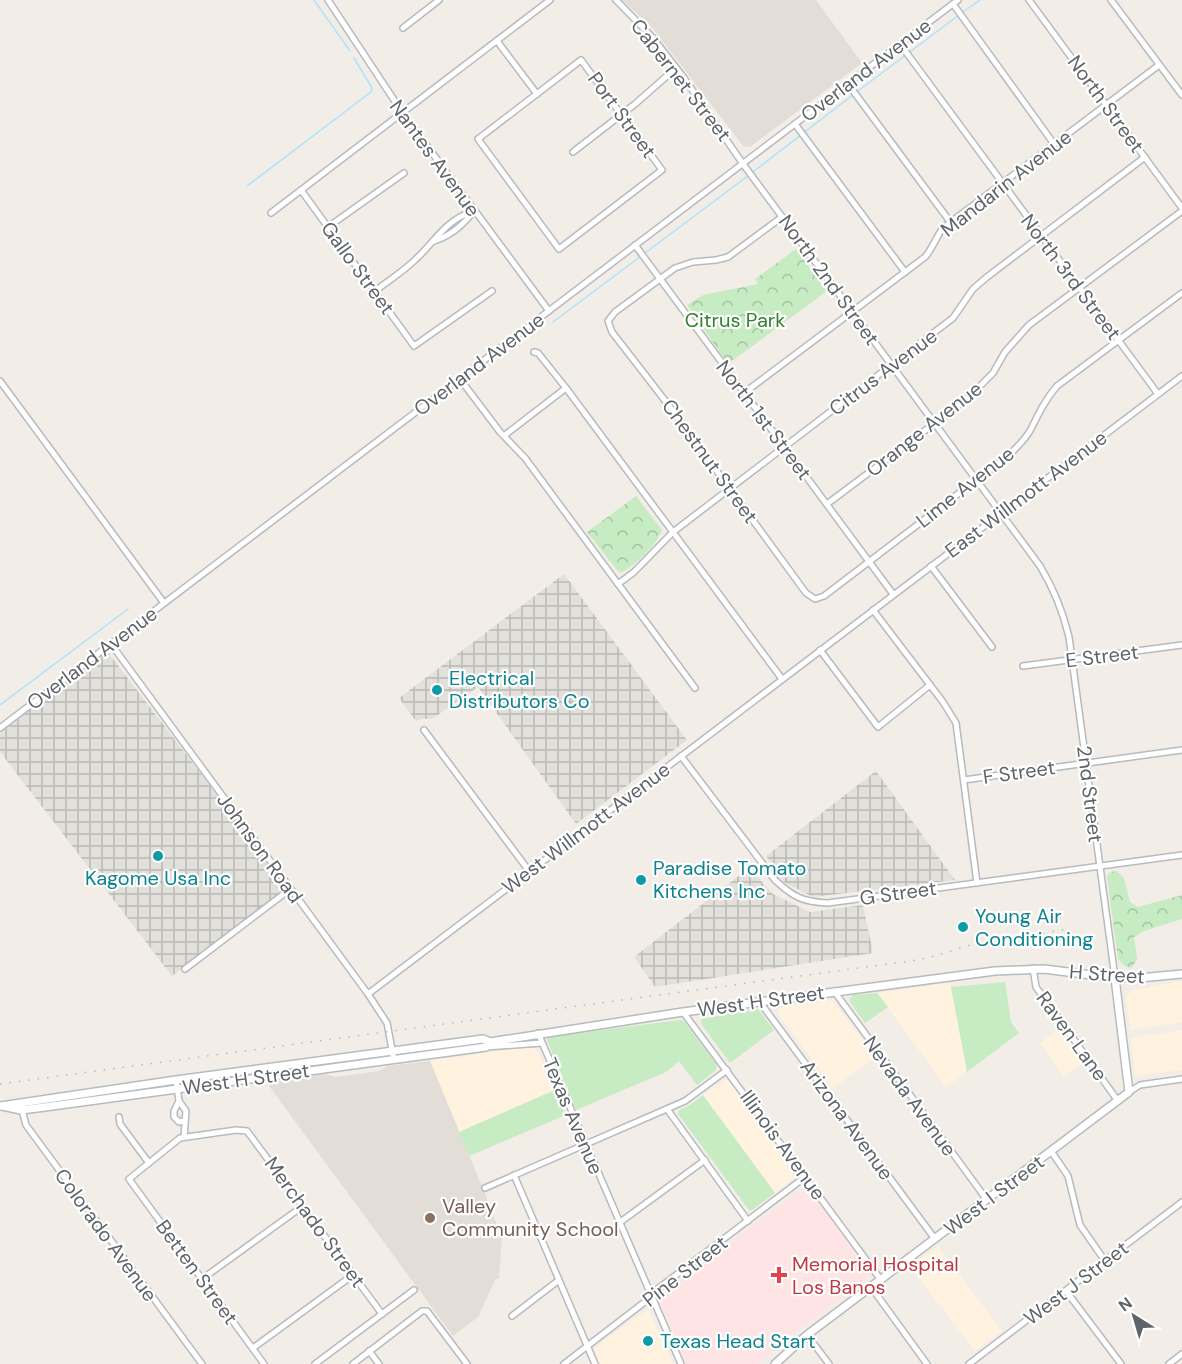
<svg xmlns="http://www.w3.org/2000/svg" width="1182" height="1364" font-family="'DM Sans',sans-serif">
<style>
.commercial{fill:#fff3df}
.industrial{fill:url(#industrial-grid)}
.education{fill:#e2ddd6}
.medical{fill:#fee4e5}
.grass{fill:#c7ebc2}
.park{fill:url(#park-crowns)}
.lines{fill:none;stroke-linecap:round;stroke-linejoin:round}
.stream{stroke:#aae4ff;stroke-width:1.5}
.minor-casing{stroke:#b7babf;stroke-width:8}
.tertiary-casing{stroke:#b7babf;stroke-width:10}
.minor{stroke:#fff;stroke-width:5}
.tertiary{stroke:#fff;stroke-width:7}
.rail{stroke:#b6b7b8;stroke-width:1.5;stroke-dasharray:1.5 8;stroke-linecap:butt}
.culture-dot{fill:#0f9aa8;stroke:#fff;stroke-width:2}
.education-dot{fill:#8d6e63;stroke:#fff;stroke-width:2}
.health-dot{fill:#e0444e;stroke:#fff;stroke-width:2}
.labels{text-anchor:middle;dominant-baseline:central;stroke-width:4.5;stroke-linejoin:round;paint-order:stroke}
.street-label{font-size:20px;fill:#5e6469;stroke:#fff}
.park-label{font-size:20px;fill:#32812b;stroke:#fff}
.culture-label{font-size:20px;fill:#0d838f;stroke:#fff;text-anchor:start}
.education-label{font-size:20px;fill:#785e54;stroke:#fff;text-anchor:start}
.health-label{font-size:20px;fill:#be3a42;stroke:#fff;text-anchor:start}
</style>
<defs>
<pattern id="industrial-grid" width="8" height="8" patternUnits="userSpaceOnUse" patternTransform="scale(1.5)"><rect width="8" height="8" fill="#e2e0db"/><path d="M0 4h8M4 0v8" fill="none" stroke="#bab9b6"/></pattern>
<pattern id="park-crowns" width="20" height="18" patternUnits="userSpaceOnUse" patternTransform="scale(1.5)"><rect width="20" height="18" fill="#c7ebc2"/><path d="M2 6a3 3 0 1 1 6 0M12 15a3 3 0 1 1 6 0" fill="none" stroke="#a5c2a2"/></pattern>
</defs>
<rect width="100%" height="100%" fill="#f2eee7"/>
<g class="commercial">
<path d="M 1182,981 L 1182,1022 L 1131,1030 L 1126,997 L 1133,990 Z"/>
<path d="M 950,983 L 967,1072 L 946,1087 L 877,993 Z"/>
<path d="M 832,1000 L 876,1057 L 833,1088 L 777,1012 L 780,1007 Z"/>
<path d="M 1062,1027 L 1087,1060 L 1064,1077 L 1040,1043 Z"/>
<path d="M 1182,1030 L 1182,1070 L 1135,1076 L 1131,1038 Z"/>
<path d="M 528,1047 L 534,1048 L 539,1053 L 555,1090 L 459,1132 L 430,1061 Z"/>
<path d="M 724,1080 L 728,1080 L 796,1171 L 795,1178 L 775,1193 L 703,1095 Z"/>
<path d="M 938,1246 L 1002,1331 L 975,1351 L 910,1267 Z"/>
<path d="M 648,1309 L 673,1364 L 600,1364 L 595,1352 L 596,1346 Z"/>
</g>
<g class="industrial">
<path d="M 564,574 L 687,740 L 576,824 L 478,687 L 432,719 L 422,719 L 416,721 L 399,698 Z"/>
<path d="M 107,651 L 244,830 L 285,890 L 172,976 L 0,752 L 0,733 Z"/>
<path d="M 876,771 L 955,880 L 813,897 L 784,882 L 766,856 Z"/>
<path d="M 749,868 L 773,894 L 810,912 L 863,905 L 873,953 L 655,987 L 634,957 Z"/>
</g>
<g class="education">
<path d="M 622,0 L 816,0 L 862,63 L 750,147 L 743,146 L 651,26 Z"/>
<path d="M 430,1061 L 486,1196 L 502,1239 L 499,1278 L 495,1280 L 478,1317 L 453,1336 L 269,1086 L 269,1082 L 325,1074 L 336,1077 L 379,1071 L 388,1066 Z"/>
</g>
<path class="medical" d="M 803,1188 L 808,1189 L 870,1273 L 869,1277 L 781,1343 L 758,1364 L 686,1364 L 658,1298 Z"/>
<g class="grass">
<path d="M 1005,982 L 1011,1022 L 1019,1033 L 967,1072 L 951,987 Z"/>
<path d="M 877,993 L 888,1007 L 865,1023 L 850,1002 L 850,998 L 853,995 Z"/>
<path d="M 758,1009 L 774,1030 L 730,1063 L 702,1025 L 701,1019 Z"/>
<path d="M 680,1020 L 684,1021 L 717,1065 L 716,1070 L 697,1085 L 679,1061 L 666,1072 L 576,1110 L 547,1040 L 548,1037 Z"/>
<path d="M 555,1090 L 566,1115 L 469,1156 L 459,1132 Z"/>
<path d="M 703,1095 L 775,1193 L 752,1210 L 749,1210 L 678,1114 L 679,1110 L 690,1105 Z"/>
</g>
<g class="park">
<path d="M 796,249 L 827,291 L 728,364 L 687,305 L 703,295 L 758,284 L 755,279 Z"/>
<path d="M 636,496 L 662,530 C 655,547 637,563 621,573 L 617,570 L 587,532 Z"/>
<path d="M 1117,871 L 1124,878 L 1130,902 L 1138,907 L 1182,895 L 1182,919 L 1144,931 L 1134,937 L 1137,959 L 1132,968 L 1125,966 L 1118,959 L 1107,876 L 1110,872 Z"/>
</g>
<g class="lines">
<g class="stream">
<path d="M 314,0 L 350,51"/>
<path d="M 963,12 L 980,0"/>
<path d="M 858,91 L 959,15"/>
<path d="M 753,172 L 854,94"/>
<path d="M 247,186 L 371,92 L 372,88 L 354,58"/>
<path d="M 645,253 L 749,175"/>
<path d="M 553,322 L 641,256"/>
<path d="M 0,705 L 128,609"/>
</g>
<g class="minor-casing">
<g id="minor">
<path d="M 328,0 L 402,112 L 549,311"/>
<path d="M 616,0 L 653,38 L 684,78 L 743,164 L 1040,566 C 1054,589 1063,612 1069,637 L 1115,978"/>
<path d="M 1029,0 L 1182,208"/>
<path d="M 1111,0 L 1182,95"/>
<path d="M 953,4 L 1054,144"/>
<path d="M 403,28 L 439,0"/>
<path d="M 497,41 L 537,94"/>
<path d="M 900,44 L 1158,394"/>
<path d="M 581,60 L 662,170 L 559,249 L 478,139 Z"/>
<path d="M 848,84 L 951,223"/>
<path d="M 795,124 L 905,272"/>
<path d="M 573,152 L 635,104 L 676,68"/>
<path d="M 301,190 L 414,346 L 492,291"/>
<path d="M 271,213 L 550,0"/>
<path d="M 782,217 L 728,257 L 716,260 L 693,262 L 675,268 L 615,312 L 608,321 L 612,332 L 670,407 L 806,593 L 815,599 L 824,596 L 1009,455 C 1017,447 1026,439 1031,429 C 1039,413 1045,400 1057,386 L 1182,293"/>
<path d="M 328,227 L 404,173"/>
<path d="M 434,241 C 450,236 463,225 473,212"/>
<path d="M 635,245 L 893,594"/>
<path d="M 375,291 C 388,281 404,271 416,259 C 437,239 445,221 473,211"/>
<path d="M 534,352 L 538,353 L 566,388 L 782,679"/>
<path d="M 460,379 L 500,432 L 525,458 L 695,688"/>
<path d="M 0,381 L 164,603"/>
<path d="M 744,393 L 925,257 C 933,248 936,237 943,228 L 1159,65"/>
<path d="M 505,435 L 566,388"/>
<path d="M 827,504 L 967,399 L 993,373 L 1005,352 L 1029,325 L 1182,211"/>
<path d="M 931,566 L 992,647"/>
<path d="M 618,584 L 634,572 L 673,532 L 953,318 L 973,289 L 987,277 L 1145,157"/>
<path d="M 873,610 L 943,702 L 956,723 L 977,883"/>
<path d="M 111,644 L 368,994 L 387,1023 L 393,1055"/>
<path d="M 820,650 L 878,727 L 930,685"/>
<path d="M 1023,666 L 1182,645"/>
<path d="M 0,728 L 958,0"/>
<path d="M 424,730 L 529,871"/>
<path d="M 681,756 L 775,880 C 793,897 803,902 828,903 L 1182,855"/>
<path d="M 964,780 L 1182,750"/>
<path d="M 1033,968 L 1036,987 L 1118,1101"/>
<path d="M 185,969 L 289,890"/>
<path d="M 834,991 L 987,1200"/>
<path d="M 368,994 L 1182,376"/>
<path d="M 759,1001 L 935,1239"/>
<path d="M 683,1012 L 881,1280"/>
<path d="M 538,1033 L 681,1364"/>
<path d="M 486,1047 L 542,1043"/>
<path d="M 176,1080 L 179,1101 L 186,1111 L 184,1137"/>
<path d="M 1129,1092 L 1140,1085 L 1182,1079"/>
<path d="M 179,1101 L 174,1111 L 174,1117 L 179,1122 L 184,1121"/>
<path d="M 21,1106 L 26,1125 L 202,1364"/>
<path d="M 667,1109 L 748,1221"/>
<path d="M 119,1117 L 120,1124 L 149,1163"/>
<path d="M 1051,1151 L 1068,1176 L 1080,1225 L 1105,1261"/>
<path d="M 514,1175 L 595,1364"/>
<path d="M 485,1188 L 685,1101 L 727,1070"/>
<path d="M 619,1223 L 705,1160"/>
<path d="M 202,1279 L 303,1206"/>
<path d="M 871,1287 L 927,1364"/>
<path d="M 1066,1291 L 1121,1364"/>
<path d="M 512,1316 L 559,1280"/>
<path d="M 807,1335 L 829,1364"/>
<path d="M 253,1348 L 353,1275"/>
<path d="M 369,1351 L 379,1364"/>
<path d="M 264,1364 L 129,1179 L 180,1138 L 236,1130 L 247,1131 L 382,1314"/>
<path d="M 315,1364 L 414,1290"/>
<path d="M 353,1364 L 422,1311 L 427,1311 L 467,1364"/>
<path d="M 564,1364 L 646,1301 L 655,1291 L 805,1177"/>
<path d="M 969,1364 L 1182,1202"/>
<path d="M 1169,1364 L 1182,1354"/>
</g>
</g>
<g class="tertiary-casing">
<g id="tertiary">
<path d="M 0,1106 L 176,1080 L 483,1039 L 490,1042 L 683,1012 L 995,971 L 1044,969 L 1115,978 L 1139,978 L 1182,974"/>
<path d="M 2,1106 L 21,1110 L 45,1107 L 486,1047 L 490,1042"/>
<path d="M 775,1364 L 807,1335 L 1129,1092 L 1115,978"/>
</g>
</g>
<use href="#minor" class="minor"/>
<use href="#tertiary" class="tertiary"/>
<path class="rail" d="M 0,1084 L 911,961 L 931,957 L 980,942 L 1070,929"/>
</g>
<g class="culture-dot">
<circle cx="437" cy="690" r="6"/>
<circle cx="158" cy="856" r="6"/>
<circle cx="641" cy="880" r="6"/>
<circle cx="963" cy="927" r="6"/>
<circle cx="648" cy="1341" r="6"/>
</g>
<circle class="education-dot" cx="430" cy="1218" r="6"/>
<path class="health-dot" d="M776 1266h6v6h6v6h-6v6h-6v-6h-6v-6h6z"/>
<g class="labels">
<g class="street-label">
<text transform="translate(866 70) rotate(-37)">Overland Avenue</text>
<text transform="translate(681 80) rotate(52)">Cabernet Street</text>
<text transform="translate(1106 104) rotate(54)">North Street</text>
<text transform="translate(622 115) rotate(54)">Port Street</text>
<text transform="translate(435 158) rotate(54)">Nantes Avenue</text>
<text transform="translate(1006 183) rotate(-38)">Mandarin Avenue</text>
<text transform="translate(358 268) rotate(54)">Gallo Street</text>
<text transform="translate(1071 277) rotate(53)">North 3rd Street</text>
<text transform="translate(829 280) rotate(54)">North 2nd Street</text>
<text transform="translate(479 364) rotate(-37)">Overland Avenue</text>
<text transform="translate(883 372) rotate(-37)">Citrus Avenue</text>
<text transform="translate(764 420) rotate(53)">North 1st Street</text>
<text transform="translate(924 429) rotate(-38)">Orange Avenue</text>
<text transform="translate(710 461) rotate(54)">Chestnut Street</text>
<text transform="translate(965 487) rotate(-38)">Lime Avenue</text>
<text transform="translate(1026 494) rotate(-37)">East Willmott Avenue</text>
<text transform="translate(1102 656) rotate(-7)">E Street</text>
<text transform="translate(92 658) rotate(-37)">Overland Avenue</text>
<text transform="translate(1019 772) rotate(-8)">F Street</text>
<text transform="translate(1090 794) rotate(83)">2nd Street</text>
<text transform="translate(586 828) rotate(-37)">West Willmott Avenue</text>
<text transform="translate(260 848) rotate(54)">Johnson Road</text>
<text transform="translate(898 893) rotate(-8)">G Street</text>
<text transform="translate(1107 974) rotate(4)">H Street</text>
<text transform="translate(761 1001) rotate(-8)">West H Street</text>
<text transform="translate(1072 1036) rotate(54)">Raven Lane</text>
<text transform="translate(246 1079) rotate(-8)">West H Street</text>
<text transform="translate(910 1096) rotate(54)">Nevada Avenue</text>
<text transform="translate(573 1116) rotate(67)">Texas Avenue</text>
<text transform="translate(847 1120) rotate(54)">Arizona Avenue</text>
<text transform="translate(783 1145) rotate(54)">Illinois Avenue</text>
<text transform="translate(994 1195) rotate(-37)">West I Street</text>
<text transform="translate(315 1222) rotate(54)">Merchado Street</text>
<text transform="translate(106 1235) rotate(54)">Colorado Avenue</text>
<text transform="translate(685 1271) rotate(-38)">Pine Street</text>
<text transform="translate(197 1272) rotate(54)">Betten Street</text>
<text transform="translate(1076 1283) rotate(-37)">West J Street</text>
</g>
<g class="park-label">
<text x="735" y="320">Citrus Park</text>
</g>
<g class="culture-label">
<text x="449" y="678">Electrical<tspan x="449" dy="23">Distributors Co</tspan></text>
<text x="653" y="868">Paradise Tomato<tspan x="653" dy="23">Kitchens Inc</tspan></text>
<text x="158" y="878" text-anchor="middle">Kagome Usa Inc</text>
<text x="975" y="916">Young Air<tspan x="975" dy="23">Conditioning</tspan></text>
<text x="660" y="1341">Texas Head Start</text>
</g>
<g class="education-label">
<text x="442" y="1206">Valley<tspan x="442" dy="23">Community School</tspan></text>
</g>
<g class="health-label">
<text x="792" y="1264">Memorial Hospital<tspan x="792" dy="23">Los Banos</tspan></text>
</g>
</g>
<g transform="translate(1134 1316) rotate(323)" stroke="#ffffff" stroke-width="4.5" paint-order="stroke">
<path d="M0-4.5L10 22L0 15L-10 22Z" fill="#5e6469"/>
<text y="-9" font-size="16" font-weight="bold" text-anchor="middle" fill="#5e6469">N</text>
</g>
</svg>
